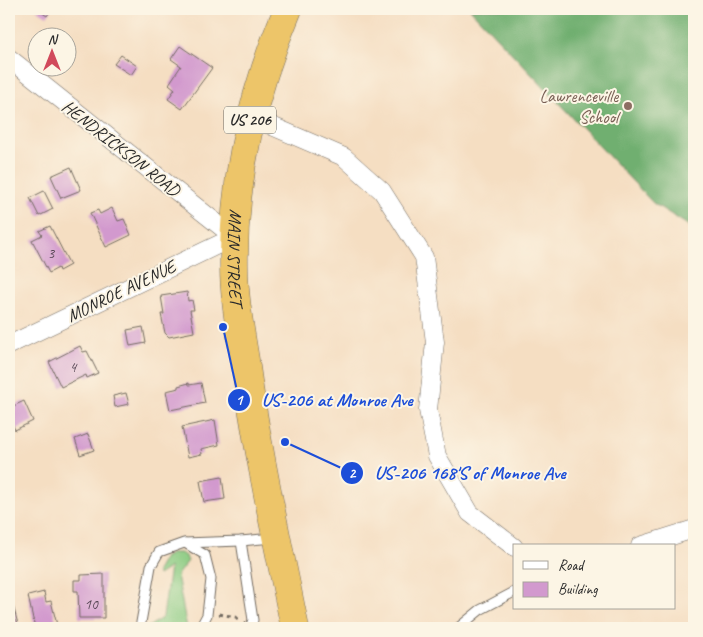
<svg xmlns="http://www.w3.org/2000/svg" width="703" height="637" font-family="Caveat,sans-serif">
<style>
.green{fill:#8bcb82;stroke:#5b7b56}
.forest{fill:#70af70;stroke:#4e6d4e}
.building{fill:#d299ce}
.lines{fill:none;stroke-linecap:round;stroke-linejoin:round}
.service-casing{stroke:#726a60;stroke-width:11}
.minor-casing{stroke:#726a60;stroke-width:19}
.trunk-casing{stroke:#726a60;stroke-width:29}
.path{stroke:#726a60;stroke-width:3;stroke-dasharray:4 4;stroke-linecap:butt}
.service{stroke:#fff;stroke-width:9}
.minor{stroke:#fff;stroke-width:18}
.trunk{stroke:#edc569;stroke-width:28}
.education-dot{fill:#8d6e63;stroke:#fcf5e5;stroke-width:2}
.labels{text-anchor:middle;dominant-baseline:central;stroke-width:4;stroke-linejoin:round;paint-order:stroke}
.number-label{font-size:15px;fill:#554654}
.shield{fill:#fcf5e5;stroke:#6a6863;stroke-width:1}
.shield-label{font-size:16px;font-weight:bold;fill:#2b2b2b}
.education-label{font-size:18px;fill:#785e54;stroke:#fcf5e5;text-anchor:end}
.street-label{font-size:18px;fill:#2b2b2b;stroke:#fcf5e5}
.leader{fill:none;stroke:#1d4ed8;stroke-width:2}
.callout-dot{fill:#1d4ed8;stroke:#fcf5e5;stroke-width:2}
.mark-label{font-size:15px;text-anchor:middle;font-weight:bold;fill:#fff}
.callout-label{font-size:19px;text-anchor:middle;font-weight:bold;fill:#1d4ed8;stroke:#fcf5e5;stroke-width:4;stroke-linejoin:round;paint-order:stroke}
</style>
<rect width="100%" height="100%" fill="#fcf5e5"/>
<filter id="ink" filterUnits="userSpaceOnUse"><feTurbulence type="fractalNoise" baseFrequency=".02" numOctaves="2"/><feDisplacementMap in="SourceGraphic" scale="10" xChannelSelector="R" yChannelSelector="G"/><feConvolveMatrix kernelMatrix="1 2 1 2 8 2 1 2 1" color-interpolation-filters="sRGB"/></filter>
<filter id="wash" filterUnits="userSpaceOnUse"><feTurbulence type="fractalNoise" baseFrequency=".0096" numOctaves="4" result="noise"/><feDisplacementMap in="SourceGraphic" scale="20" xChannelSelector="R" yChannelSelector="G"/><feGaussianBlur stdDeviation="1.12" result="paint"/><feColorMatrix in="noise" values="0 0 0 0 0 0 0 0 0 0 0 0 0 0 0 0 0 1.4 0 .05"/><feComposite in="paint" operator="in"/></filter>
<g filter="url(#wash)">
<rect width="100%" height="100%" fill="#f5dec2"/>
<path class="green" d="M 173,553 L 181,553 L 186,557 L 188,561 L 177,575 L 187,628 L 147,628 L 163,617 L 170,567 L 158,575 L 157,571 L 165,557 Z"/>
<path class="forest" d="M 470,9 L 681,9 L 694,21 L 694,229 L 653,203 Z"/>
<g id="blocks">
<g class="building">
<path d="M 36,9 L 52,9 L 47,16 Z"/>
<path d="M 180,46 L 212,68 L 182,109 L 168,99 L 175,89 L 169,84 L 181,66 L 171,59 Z"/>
<path d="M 121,55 L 137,66 L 131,75 L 114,64 Z"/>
<path d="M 71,167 L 81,190 L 61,198 L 51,176 Z"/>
<path d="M 44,191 L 53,209 L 39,216 L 30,198 Z"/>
<path d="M 112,208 L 118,221 L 124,219 L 131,235 L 106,247 L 90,213 L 98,210 L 100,214 Z"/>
<path d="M 50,226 L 70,265 L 59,271 L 58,268 L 49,273 L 32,240 L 42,235 L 39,231 Z"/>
<path d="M 187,292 L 188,301 L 192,300 L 194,310 L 190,310 L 194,332 L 169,337 L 165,333 L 161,314 L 164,314 L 161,296 Z"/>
<path d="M 143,327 L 146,343 L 130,346 L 127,330 Z"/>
<path d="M 80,346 L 83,352 L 87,351 L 98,373 L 87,378 L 86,375 L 61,387 L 49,362 Z"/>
<path d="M 189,383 L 189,385 L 201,383 L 205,403 L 170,410 L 166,391 L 175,389 L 178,388 L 178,386 Z"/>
<path d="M 126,393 L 129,404 L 115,407 L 113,396 Z"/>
<path d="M 24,401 L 33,421 L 15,430 L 9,417 L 9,408 Z"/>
<path d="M 215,420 L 219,445 L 201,449 L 202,454 L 188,457 L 182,427 Z"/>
<path d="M 88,434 L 94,450 L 80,455 L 75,439 Z"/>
<path d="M 222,477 L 225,499 L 204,502 L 200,481 Z"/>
<path d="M 104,574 L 104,618 L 79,618 L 78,591 L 74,591 L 74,580 L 81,580 L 81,575 Z"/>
<path d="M 44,592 L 46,602 L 51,601 L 57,625 L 43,628 L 35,628 L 28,596 Z"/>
<path d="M 13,605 L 19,628 L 9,628 L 9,606 Z"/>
</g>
</g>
</g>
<g filter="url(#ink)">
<use href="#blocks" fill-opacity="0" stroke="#726a60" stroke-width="1"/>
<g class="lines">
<g class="service-casing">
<g id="service">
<path d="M 241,541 L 253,620 L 251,625 L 247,628"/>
<path d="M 185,543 L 205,555 L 211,579 L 207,615 L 200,628"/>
<path d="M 140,628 L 151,566 L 159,552 L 184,543 L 241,541 L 273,538"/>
<path d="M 458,628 L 480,610 L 514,592"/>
</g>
</g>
<g class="minor-casing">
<g id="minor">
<path d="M 9,58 L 234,237 L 9,345"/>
<path d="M 251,117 L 344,157 L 382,191 L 424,257 L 435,342 L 428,410 L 437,456 L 470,513 L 514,547"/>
<path d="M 640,546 L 694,529"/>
</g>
</g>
<g class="trunk-casing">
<g id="trunk">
<path id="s1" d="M 288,9 C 253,91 233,177 234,266 C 234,298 240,329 245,360 C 257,450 277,539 295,628"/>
</g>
</g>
<path class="path" d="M 219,614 L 236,617 L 238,619"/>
<use href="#service" class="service"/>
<use href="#minor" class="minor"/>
<use href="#trunk" class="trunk"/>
</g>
</g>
<circle class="education-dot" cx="628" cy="106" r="5"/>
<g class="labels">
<g class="number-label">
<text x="51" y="253">3</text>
<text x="73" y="367">4</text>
<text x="91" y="604">10</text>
</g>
<rect class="shield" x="224" y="106.5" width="52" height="27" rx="4"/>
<g class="shield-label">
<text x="250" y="120">US 206</text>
</g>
<g class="education-label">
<text x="618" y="96">Lawrenceville<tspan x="618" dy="21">School</tspan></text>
</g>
<g class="street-label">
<text transform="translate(121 148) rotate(38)">HENDRICKSON ROAD</text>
<text stroke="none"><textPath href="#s1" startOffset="256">MAIN STREET</textPath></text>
<text transform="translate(121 291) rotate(-26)">MONROE AVENUE</text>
</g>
</g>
<path class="leader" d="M223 327L239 400M285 442L352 473"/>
<g class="callout-dot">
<circle cx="223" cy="327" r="5"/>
<circle cx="285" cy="442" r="5"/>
<circle cx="239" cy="400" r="12"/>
<circle cx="352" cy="473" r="12"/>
</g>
<g class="mark-label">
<text x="239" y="405">1</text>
<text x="352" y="478">2</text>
</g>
<g class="callout-label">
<text x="337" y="406">US-206 at Monroe Ave</text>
<text x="470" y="479">US-206 168'S of Monroe Ave</text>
</g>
<rect width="703" height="637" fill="none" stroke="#fcf5e5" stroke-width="30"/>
<rect x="513" y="544" width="162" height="65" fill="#fcf5e5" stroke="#a8a49b"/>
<rect x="523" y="561" width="25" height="8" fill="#ffffff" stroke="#a8a49b"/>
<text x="558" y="570" font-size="15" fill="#2b2b2b">Road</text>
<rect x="523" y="582" width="25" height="15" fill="#d299ce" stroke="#a8a49b"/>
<text x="558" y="594" font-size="15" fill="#2b2b2b">Building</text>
<g transform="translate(52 52)"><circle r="24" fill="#fcf5e5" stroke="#a8a49b"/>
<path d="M0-4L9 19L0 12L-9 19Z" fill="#d1495b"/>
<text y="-8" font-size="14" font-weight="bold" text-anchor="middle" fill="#2b2b2b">N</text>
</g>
</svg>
